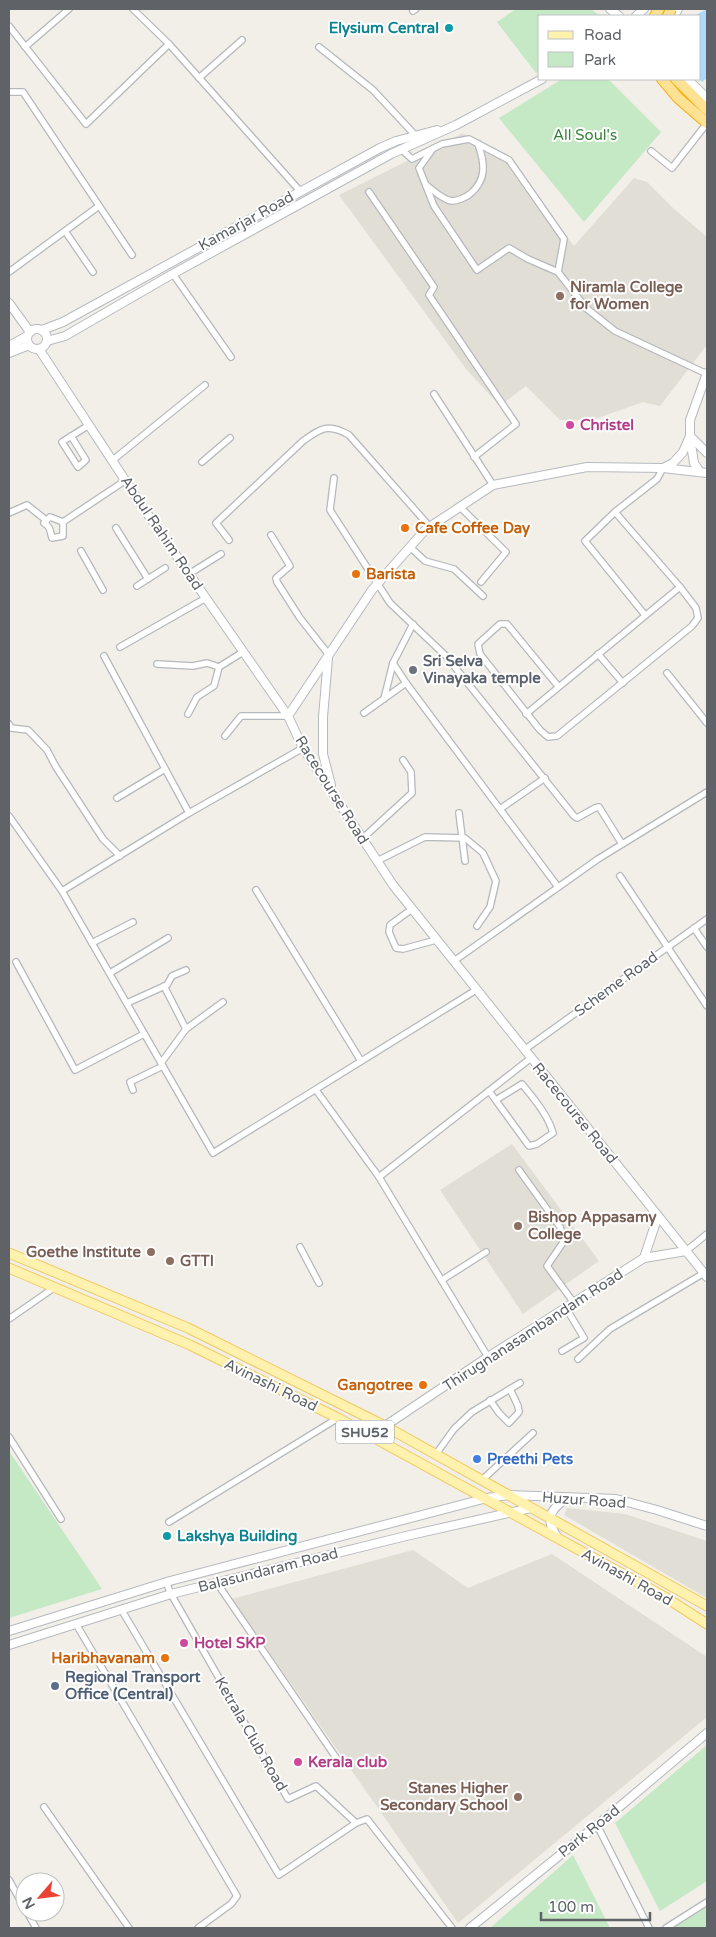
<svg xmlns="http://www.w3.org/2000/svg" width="716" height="1937" font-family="'Varela Round',sans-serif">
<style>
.education{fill:#e1ded6}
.green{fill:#c5e8c5}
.water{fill:#aadaff}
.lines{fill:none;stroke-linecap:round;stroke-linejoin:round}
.street-casing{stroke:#b5b8bc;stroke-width:8}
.secondary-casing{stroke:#b6babf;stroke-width:10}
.primary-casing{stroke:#f2c960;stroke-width:11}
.highway-casing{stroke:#f9ab00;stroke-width:12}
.street{stroke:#fff;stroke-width:5.5}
.secondary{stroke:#fff;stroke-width:8}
.primary{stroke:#fff2af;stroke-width:9}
.highway{stroke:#fde293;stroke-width:10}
.highway-bridge-casing{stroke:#f9ab00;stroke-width:12;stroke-linecap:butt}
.highway-bridge{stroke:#fde293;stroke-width:10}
.culture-dot{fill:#0f9aa8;stroke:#fff;stroke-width:2}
.education-dot{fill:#8d6e63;stroke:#fff;stroke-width:2}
.hotel-dot{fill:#d1479c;stroke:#fff;stroke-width:2}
.food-dot{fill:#e8710a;stroke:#fff;stroke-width:2}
.worship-dot{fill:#6b7280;stroke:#fff;stroke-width:2}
.shop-dot{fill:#3f7fe0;stroke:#fff;stroke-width:2}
.service-dot{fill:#5c6f8a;stroke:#fff;stroke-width:2}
.labels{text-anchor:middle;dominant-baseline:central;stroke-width:4;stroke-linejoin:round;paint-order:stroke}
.shield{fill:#fff;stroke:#8f9295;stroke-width:1}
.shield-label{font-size:14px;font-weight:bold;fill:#5f6368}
.culture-label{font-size:15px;font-weight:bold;fill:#0d838f;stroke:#fff;text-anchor:end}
.park-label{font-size:15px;fill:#348238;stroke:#fff}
.street-label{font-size:15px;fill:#5f6368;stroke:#fff}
.education-label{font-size:15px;font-weight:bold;fill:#785e54;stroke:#fff;text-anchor:start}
.hotel-label{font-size:15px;font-weight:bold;fill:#b23c85;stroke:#fff;text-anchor:start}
.food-label{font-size:15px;font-weight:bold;fill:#c56008;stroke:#fff;text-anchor:start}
.worship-label{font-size:15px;font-weight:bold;fill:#5b616d;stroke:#fff;text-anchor:start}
.shop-label{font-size:15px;font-weight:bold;fill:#366cbe;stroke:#fff;text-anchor:start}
.service-label{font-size:15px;font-weight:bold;fill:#4e5e75;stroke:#fff;text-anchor:start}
</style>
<rect width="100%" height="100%" fill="#f1efe8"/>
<g class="education">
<path d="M 463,133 L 478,149 L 494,156 L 509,160 L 574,246 L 634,178 L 647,182 L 673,208 L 707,237 L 707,345 L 660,406 L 643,402 L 592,420 L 560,420 L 526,386 L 500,406 L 466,369 L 339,195 Z"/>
<path d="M 512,1144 L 599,1261 L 523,1314 L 440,1190 Z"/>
<path d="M 567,1508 L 625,1514 L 707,1541 L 707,1598 L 564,1515 Z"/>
<path d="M 413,1550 L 468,1588 L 552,1554 L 707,1657 L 707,1717 L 458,1923 L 232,1599 Z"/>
</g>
<g class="green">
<path d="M 516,9 L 591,9 L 600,16 L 540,16 L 540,71 L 536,73 L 497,22 Z"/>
<path d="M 562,79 L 608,79 L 661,132 L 584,222 L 499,118 Z"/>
<path d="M 9,1451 L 102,1589 L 9,1618 Z"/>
<path d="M 707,1745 L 707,1881 L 660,1911 L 615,1823 Z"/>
<path d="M 573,1855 L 610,1928 L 490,1928 Z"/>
<path d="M 707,1907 L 707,1928 L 673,1928 Z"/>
</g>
<path class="water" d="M 707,9 L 707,78 L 702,82 L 699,79 L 700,16 L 694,16 Z"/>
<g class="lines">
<g class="street-casing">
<g id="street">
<path d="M 133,9 L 169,44 L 300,191"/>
<path d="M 413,11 L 416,9"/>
<path d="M 9,26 L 86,124 L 169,44"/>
<path d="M 25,47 L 69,9"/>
<path d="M 319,47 L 373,90 L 415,135"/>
<path d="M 199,78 L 242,40"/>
<path d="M 9,92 L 23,92 L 132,255"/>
<path d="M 401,149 L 412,159 L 442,144 L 469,139 L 509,160 L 564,239 L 558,272 L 586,308 L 615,331 L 707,374"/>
<path d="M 432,150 L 419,168 L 434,206 L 477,270 L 509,248 L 528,259 L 558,272"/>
<path d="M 651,151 L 672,168 L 704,127"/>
<path d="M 426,185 C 433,190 443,200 452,201 C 458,201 466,197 470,194 C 487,180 485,163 478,144"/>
<path d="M 369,192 L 434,287 L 429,295 L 516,424 L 474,457"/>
<path d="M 65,231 L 93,272"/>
<path d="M 9,272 L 99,206"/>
<path d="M 173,274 L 231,357"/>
<path d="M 434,394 L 493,485"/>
<path d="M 71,436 L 86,460 L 78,467 L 62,442 L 89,425"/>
<path d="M 113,460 L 205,385"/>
<path d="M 202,462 L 230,438"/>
<path d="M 334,478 L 330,510 L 390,603 L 446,656 L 574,816 L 577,818 L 595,808 L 599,807 L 622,844"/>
<path d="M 460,507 L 506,552 L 481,582"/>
<path d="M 9,513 L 27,505 L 46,520"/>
<path d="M 63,522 L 50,517 L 44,523 C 51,527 50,532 52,538 L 63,536 L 63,522 L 126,480"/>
<path d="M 116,528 L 148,579"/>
<path d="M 271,535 L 290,566 L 276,578 L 277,582 L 300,618 L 329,655"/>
<path d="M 229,540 L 216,523 L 303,441 C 321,428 328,423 349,435 L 430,527"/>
<path d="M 410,547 L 425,561 L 454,569 L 483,596"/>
<path d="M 81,551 L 103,590"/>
<path d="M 189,574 L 221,554"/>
<path d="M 137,586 L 165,568"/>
<path d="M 645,615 L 585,541 L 615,512 L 657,479 L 663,468"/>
<path d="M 120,647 L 206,598"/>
<path d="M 598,654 L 623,683"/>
<path d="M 104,656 L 189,813"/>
<path d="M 393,663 L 406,683 L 558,887"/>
<path d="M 157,664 L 193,666 L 207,663 L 219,667 L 214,686 L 197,697 L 188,714"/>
<path d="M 219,667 L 243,652"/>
<path d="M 667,673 L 707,723"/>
<path d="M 558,686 L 507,624 L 500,624 L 478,644 L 480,654 L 540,730 L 548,737 L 557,736 L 692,626 L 698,618 L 696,608 L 680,587 L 615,512"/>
<path d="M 384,699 L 393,663 L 413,624"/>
<path d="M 364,713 L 406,683"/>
<path d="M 526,714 L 680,587"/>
<path d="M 9,724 L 11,728 L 28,730 L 47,750 L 56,767 L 103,839 L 120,856"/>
<path d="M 225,736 L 241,716 L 288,716"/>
<path d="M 117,798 L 165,769"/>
<path d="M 500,809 L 545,778"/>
<path d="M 459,813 L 465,861"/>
<path d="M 9,816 L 62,891 L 213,1153 L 476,990"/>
<path d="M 363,838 L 412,793 L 411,772 L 403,760"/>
<path d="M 377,861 L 425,837 L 465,838 L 483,853 L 496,881 L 490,907 L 477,926"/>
<path d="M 620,876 L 707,1006"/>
<path d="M 256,890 L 361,1061"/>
<path d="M 62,891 L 189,813 L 303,748"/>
<path d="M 412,909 L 390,925 L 389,932 L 396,948 L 403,949 L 436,940"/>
<path d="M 694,928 L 707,947"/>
<path d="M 92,943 L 133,922"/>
<path d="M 454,961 L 598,859 L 707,792"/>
<path d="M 16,962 L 75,1070 L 144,1034"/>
<path d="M 110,973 L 168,938"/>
<path d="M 164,986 L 186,1029"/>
<path d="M 127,1003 L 167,985 L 172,976 L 186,970"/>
<path d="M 524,1050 L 707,919"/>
<path d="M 161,1063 L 186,1029 L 223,1002"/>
<path d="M 133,1090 L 130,1082 L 163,1066"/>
<path d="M 316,1090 L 379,1177 L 488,1357"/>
<path d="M 489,1091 L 529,1146 L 537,1144 L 553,1133 C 548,1115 534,1099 522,1084 L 496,1100"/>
<path d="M 519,1170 L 560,1227 L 564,1241 L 547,1266 L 574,1303"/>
<path d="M 379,1177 L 531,1058"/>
<path d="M 300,1247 L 319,1283"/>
<path d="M 686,1251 L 707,1234"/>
<path d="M 442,1280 L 486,1252"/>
<path d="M 9,1319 L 55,1287"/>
<path d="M 562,1351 L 584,1338 L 566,1308"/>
<path d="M 578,1359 L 610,1329 L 704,1273"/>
<path d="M 490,1400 L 499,1413 L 509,1423 L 519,1412 L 518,1406 L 510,1389"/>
<path d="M 9,1437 L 61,1519"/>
<path d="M 436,1454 L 454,1429 L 472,1412 L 520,1383"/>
<path d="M 482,1480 L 533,1433"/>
<path d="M 169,1522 L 338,1418"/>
<path d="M 166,1582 L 171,1594 L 288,1799 L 316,1786 L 356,1823"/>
<path d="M 217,1583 L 339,1762"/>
<path d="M 121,1609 L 279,1875 L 356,1823 L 367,1819 L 452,1928"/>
<path d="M 76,1624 L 237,1896 L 231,1904 L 198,1928"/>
<path d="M 44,1807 L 129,1928"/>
<path d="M 597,1825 L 649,1928"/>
<path d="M 9,1880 L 25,1909"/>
<path d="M 27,1912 L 36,1928"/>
<path d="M 666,1928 L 707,1902"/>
</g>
</g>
<g class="secondary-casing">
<g id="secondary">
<path d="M 610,9 L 619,16"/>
<path d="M 636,16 L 644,9"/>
<path d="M 674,16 L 678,9"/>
<path d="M 687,79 L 707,98"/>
<path d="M 9,303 L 30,332"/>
<circle cx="37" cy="339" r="10"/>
<path d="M 42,330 L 63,322 L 380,148 L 396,141 L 437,130"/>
<path d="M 47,341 L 65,336 L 169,276 L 391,154 L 456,125 L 542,79"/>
<path d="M 9,346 L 27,336"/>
<path d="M 39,349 L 144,509 L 288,716 L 303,748 L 393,885 L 707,1277"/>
<path d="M 9,353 L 29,345"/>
<path d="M 690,436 L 707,453"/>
<path d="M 690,438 L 694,463 L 700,472"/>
<path d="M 663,468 L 673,463 L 683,452 L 690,436 L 690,420 L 707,373"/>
<path d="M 328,658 L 323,717 L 323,754 L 331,785"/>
<path d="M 288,716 L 372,590 L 425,530 L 493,485 L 587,467 L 663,468 L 707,473"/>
<path d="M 644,1258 L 686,1251"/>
<path d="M 385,1426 L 488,1357 L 644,1258 L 658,1216"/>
<path d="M 558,1538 C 545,1520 549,1510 566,1499"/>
<path d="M 9,1631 L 170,1581 L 487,1498 L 509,1495 L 616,1499 L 657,1510 L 707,1526"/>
<path d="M 9,1645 L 171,1594 L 406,1536 L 531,1508"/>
<path d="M 470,1928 L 618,1808 L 707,1733"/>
</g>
</g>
<g class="primary-casing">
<g id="primary">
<path d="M 9,1253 L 188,1328 L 385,1426 L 707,1606"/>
<path d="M 9,1268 L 190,1345 L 338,1418 L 665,1597 L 707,1624"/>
</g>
</g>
<g class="highway-casing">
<g id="highway">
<path d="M 655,16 L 659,9"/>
<path d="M 662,79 L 678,98 L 707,123"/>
<path d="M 676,79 L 707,110"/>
</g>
</g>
<use href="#street" class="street"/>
<use href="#secondary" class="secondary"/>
<use href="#primary" class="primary"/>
<use href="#highway" class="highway"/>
<g class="highway-bridge-casing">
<path id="highway-bridge" d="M 668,16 L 671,9"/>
</g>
<use href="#highway-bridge" class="highway-bridge"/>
</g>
<g class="culture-dot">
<circle cx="449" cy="28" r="5"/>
<circle cx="167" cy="1536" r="5"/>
</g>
<g class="education-dot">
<circle cx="560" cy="296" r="5"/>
<circle cx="518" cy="1226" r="5"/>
<circle cx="151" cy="1252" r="5"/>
<circle cx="170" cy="1261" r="5"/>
<circle cx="518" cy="1797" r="5"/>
</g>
<g class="hotel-dot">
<circle cx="570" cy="425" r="5"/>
<circle cx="184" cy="1643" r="5"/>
<circle cx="298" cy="1762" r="5"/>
</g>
<g class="food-dot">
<circle cx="405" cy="528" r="5"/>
<circle cx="356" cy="574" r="5"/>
<circle cx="423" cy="1385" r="5"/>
<circle cx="165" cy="1658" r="5"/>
</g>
<circle class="worship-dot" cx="413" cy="670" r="5"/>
<circle class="shop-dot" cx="477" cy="1459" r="5"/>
<circle class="service-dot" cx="55" cy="1686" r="5"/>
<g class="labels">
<rect class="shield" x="336" y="1420.5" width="58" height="23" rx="4"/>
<g class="shield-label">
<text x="365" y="1432">SHU52</text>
</g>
<g class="culture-label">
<text x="439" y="28">Elysium Central</text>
<text x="177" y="1536" text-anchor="start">Lakshya Building</text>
</g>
<g class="park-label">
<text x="585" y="135">All Soul's</text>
</g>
<g class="street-label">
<text transform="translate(246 221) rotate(-29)">Kamarjar Road</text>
<text transform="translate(162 533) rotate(56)">Abdul Rahim Road</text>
<text transform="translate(332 790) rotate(58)">Racecourse Road</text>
<text transform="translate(616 984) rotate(-36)">Scheme Road</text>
<text transform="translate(575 1113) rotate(51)">Racecourse Road</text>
<text transform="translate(533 1330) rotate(-33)">Thirugnanasambandam Road</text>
<text transform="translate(271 1385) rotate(26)">Avinashi Road</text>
<text transform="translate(584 1500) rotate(4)">Huzur Road</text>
<text transform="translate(268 1570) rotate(-14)">Balasundaram Road</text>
<text transform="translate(627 1577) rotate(29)">Avinashi Road</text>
<text transform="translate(251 1734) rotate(60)">Ketrala Club Road</text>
<text transform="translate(589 1831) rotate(-39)">Park Road</text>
</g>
<g class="education-label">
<text x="570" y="287">Niramla College<tspan x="570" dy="17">for Women</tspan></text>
<text x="528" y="1217">Bishop Appasamy<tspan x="528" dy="17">College</tspan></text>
<text x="141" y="1252" text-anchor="end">Goethe Institute</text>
<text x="180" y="1261">GTTI</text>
<text x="508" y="1788" text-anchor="end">Stanes Higher<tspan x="508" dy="17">Secondary School</tspan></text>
</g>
<g class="hotel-label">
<text x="580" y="425">Christel</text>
<text x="194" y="1643">Hotel SKP</text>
<text x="308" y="1762">Kerala club</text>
</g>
<g class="food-label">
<text x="415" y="528">Cafe Coffee Day</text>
<text x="366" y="574">Barista</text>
<text x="413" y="1385" text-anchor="end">Gangotree</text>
<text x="155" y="1658" text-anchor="end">Haribhavanam</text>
</g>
<g class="worship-label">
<text x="423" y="661">Sri Selva<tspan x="423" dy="17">Vinayaka temple</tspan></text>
</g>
<g class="shop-label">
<text x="487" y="1459">Preethi Pets</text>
</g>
<g class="service-label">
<text x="65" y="1677">Regional Transport<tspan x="65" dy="17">Office (Central)</tspan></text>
</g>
</g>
<rect width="716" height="1937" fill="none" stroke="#5f6368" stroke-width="20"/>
<rect x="538" y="15" width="162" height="65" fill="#ffffff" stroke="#bfc1c3"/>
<rect x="548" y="31" width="25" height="8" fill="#fff2af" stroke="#bfc1c3"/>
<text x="584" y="40" font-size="15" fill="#5f6368">Road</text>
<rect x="548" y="52" width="25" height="15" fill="#c5e8c5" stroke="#bfc1c3"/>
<text x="584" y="65" font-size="15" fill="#5f6368">Park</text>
<g transform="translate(40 1897) rotate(242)"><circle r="24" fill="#ffffff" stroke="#bfc1c3"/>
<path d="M0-4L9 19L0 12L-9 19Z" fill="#ea4335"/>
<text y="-8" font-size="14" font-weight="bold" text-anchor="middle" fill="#5f6368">N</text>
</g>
<path d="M541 1912v8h109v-8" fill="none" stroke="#5f6368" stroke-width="2.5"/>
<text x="548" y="1912" font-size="15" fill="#5f6368" stroke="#ffffff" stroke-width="4" paint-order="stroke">100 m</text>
</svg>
